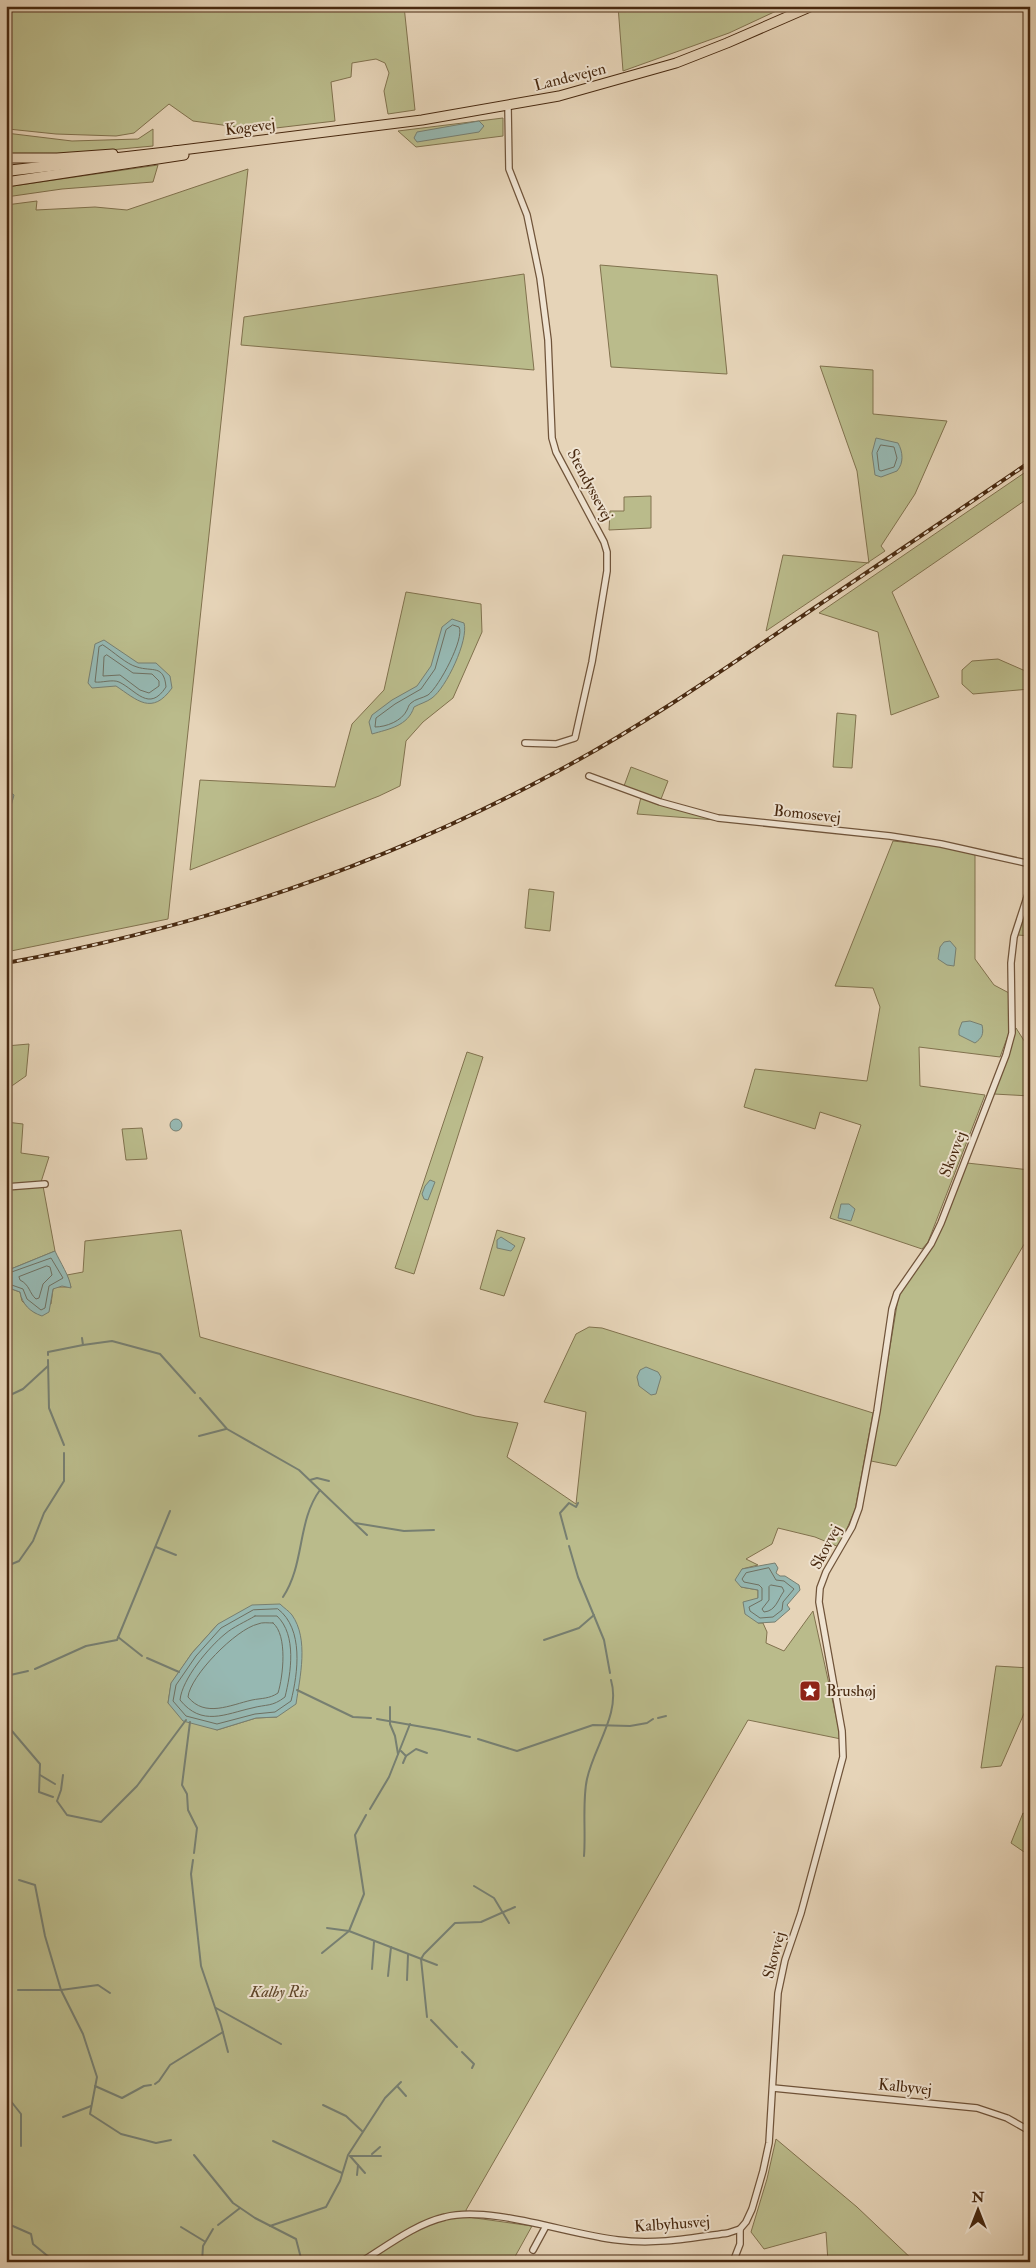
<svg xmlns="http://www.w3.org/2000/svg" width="1036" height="2268" font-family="'IM FELL Double Pica',serif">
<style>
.green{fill:#babb8b;stroke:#81724e;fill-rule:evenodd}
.water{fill:#96b8b2;stroke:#777f71}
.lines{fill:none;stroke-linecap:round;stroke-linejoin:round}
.shore{stroke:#6f7061;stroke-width:1}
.stream{stroke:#777f71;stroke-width:2}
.minor-casing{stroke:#70543a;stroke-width:8}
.primary-casing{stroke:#482910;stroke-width:11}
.trunk-casing{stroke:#482910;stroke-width:12}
.minor{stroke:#efe3d1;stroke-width:5.5}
.primary{stroke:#e6d4b8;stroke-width:9}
.trunk{stroke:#e6d4b8;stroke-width:10}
.rail-casing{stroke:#482910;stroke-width:4}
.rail{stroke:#efe3d1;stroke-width:2;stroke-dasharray:5.5;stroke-linecap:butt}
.labels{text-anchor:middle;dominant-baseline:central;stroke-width:4;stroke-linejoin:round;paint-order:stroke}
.street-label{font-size:16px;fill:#482910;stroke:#efe3d1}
.poi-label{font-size:16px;fill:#482910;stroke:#efe3d1;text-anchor:start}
.park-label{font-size:16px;font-style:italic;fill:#5f4629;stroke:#efe3d1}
</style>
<rect width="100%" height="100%" fill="#e6d4b8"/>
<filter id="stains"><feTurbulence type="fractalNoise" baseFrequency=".004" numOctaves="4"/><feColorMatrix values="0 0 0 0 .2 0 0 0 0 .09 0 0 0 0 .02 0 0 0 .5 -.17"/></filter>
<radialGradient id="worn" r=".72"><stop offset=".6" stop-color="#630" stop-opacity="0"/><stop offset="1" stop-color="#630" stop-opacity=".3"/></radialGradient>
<g class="green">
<path d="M 6,6 L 404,6 L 415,110 L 388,114 L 384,91 L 389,73 L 385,63 L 376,59 L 352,63 L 351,77 L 331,82 L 335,121 L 259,130 L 193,121 L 169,104 L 134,133 L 116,136 L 56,134 L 8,129 Z"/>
<path d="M 618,6 L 787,6 L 729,33 L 623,71 Z"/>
<path d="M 503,118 L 503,136 L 416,147 L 398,131 Z"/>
<path d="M 153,129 L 153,146 L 56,155 L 6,154 L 6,133 L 72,141 L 138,139 Z"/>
<path d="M 158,165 L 153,182 L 62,189 L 6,197 L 6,187 Z"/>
<path d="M 248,169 L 168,919 L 6,952 L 6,205 L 37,201 L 36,210 L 95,207 L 127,210 Z"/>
<path d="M 600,265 L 717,275 L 727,374 L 611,367 Z"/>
<path d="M 524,274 L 534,370 L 241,345 L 244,317 Z"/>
<path d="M 820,366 L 873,370 L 873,414 L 947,421 L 915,494 L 881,546 L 885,551 L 766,631 L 783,555 L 869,563 L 857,471 Z"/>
<path d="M 1030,469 L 1030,497 L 892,592 L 939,697 L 891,715 L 878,632 L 819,613 Z"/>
<path d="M 651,496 L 651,528 L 609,530 L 610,511 L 624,511 L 624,497 Z"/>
<path d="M 406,592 L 481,604 L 482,632 L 453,698 L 423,722 L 406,741 L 400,786 L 379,796 L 190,870 L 200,780 L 335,787 L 352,724 L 384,690 Z"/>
<path d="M 998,659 L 1030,673 L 1030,689 L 973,694 L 962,684 L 962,670 L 972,661 Z"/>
<path d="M 837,713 L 856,715 L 852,768 L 833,767 Z"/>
<path d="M 631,767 L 668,781 L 661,799 L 624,786 Z"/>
<path d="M 641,797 L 729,821 L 637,814 Z"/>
<path d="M 893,841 L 939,846 L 975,854 L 975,959 L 994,985 L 1009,993 L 1009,1033 L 1000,1057 L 919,1047 L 920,1086 L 985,1095 L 928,1242 L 922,1249 L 830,1218 L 861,1125 L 820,1112 L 815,1129 L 744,1107 L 755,1069 L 867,1081 L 880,1007 L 873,988 L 835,986 Z"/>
<path d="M 529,889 L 554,892 L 550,931 L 525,928 Z"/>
<path d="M 1024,915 L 1030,916 L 1030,936 L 1018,935 Z"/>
<path d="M 1016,1028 L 1030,1050 L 1030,1096 L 994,1094 Z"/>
<path d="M 29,1044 L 26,1076 L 6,1090 L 6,1046 Z"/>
<path d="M 467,1052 L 483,1057 L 414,1274 L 395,1268 Z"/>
<path d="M 6,1122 L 23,1124 L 21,1153 L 49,1157 L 41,1182 L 6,1185 Z"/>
<path d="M 142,1128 L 147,1159 L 126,1160 L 122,1129 Z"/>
<path d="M 967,1163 L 1030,1170 L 1030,1234 L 896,1466 L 871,1461 L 899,1293 L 933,1246 Z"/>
<path d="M 43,1186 L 55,1251 L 6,1271 L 6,1189 Z"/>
<path d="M 181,1230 L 200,1337 L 475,1416 L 518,1423 L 507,1457 L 576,1504 L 586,1412 L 544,1402 L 576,1334 L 589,1327 L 602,1328 L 873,1413 L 855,1510 L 839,1547 L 815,1537 L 778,1528 L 772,1544 L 746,1559 L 758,1565 L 742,1569 L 741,1587 L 758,1590 L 758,1623 L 763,1623 L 767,1632 L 766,1643 L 784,1651 L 813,1611 L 841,1739 L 748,1720 L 466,2210 L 468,2217 L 532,2226 L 512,2262 L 6,2262 L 6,1287 L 20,1292 L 22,1301 L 35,1313 L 51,1304 L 53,1289 L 56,1287 L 71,1287 L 67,1275 L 83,1272 L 85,1241 ZM 218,1624 L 277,1717 L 256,1718 L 217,1730 L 168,1703 L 171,1684 L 192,1653 Z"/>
<path d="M 497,1230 L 525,1238 L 504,1296 L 480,1289 Z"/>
<path d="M 996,1666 L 1030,1668 L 1030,1700 L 1001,1766 L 981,1768 Z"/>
<path d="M 1023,1813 L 1030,1817 L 1030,1856 L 1011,1843 Z"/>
<path d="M 776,2139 L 857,2207 L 915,2262 L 828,2262 L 826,2232 L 764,2249 L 751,2232 L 767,2179 Z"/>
</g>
<g class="water">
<path d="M 479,121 L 484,126 L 479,132 L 417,142 L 414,138 L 417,132 Z"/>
<path d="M 876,438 L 898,443 C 903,452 904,463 897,471 L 881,477 L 875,475 L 872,453 Z"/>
<path d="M 452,619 L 464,623 C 469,640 446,688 432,698 C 427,702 419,704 414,707 C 408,726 389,729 372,734 L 369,722 L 372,715 L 392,700 L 417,686 L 431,666 L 442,627 Z"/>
<path d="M 104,640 L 138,663 L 156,663 L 170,676 L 172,688 C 152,716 137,700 116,686 L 92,688 L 88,683 L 95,644 Z"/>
<path d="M 6,789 L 14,795 L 11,806 L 6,808 Z"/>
<path d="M 950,941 L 956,948 L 954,966 L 947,965 L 938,959 L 940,947 L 944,942 Z"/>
<path d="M 970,1021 L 982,1025 C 984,1034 982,1038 975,1043 L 959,1035 L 959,1030 L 962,1022 Z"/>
<circle cx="176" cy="1125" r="6"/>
<path d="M 430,1180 L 435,1182 L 428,1200 L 424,1199 L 422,1194 L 425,1186 Z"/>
<path d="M 841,1204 L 849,1204 L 855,1209 L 851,1221 L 838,1218 Z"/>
<path d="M 501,1237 L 515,1246 L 511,1251 L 497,1248 L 497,1240 Z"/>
<path d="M 55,1251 C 60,1262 70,1277 71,1288 L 62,1286 L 53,1289 L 49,1312 L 42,1316 C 30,1312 22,1304 20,1292 L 6,1287 L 6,1271 Z"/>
<path d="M 646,1367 L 658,1372 L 661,1377 L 656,1394 L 651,1395 L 639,1386 L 637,1377 L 640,1370 Z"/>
<path d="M 775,1563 L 778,1568 L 776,1573 L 780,1576 L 785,1576 L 799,1585 L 800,1590 L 787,1605 L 790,1609 L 775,1622 L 758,1623 L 745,1614 L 743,1602 L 758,1598 L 758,1590 L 741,1587 L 735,1580 L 742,1569 Z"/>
<path d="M 280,1604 C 284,1608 289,1611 292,1615 C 309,1639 300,1677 296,1704 L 277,1717 L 256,1718 L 217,1730 L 183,1721 L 168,1703 L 171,1683 L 192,1653 L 218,1624 L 252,1605 Z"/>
</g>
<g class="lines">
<g class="shore">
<path d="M 881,445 L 894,447 L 897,458 L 894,467 L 881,471 L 879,470 L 877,453 Z"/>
<path d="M 453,625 L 459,627 C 465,638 439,687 428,695 C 423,698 415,699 411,703 C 408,706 409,706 407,710 C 402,721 386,727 375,727 L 376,718 L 395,704 L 421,689 L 435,669 L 446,630 Z"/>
<path d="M 103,645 C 114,652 126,664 137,667 C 152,672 164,664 166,687 C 149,713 136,690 119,682 C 112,679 102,683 95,682 L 99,647 Z"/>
<path d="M 107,655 L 133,673 L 152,674 L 159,681 L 159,686 L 149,693 L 140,690 L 120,675 L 103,676 L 104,657 Z"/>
<path d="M 47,1266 L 50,1267 L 52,1275 L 43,1284 L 39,1298 L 36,1299 C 29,1293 30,1285 20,1280 L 19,1277 Z"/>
<path d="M 6,1274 L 51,1258 L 63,1278 L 49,1286 L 45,1308 L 41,1310 L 27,1299 L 23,1289 L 6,1283"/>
<path d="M 769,1568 L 776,1580 L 784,1581 L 794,1589 L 783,1602 L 782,1610 L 773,1617 L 760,1618 L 750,1611 L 749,1607 L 762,1600 L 762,1588 L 759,1585 L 744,1582 L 742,1579 L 746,1573 Z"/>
<path d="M 771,1585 L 782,1587 L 784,1591 C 778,1599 776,1611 764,1612 L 762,1609 L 769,1600 L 769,1587 Z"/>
<path d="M 278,1609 C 304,1629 298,1673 291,1701 L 275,1712 L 255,1714 L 217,1724 L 186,1716 L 173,1701 L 176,1685 L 196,1656 L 221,1628 L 253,1610 Z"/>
<path d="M 255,1616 L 277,1616 C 297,1635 291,1673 285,1697 C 272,1707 267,1704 252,1708 C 225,1714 202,1727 180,1700 C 182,1679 209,1647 225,1634 C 233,1627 245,1622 255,1616 Z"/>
<path d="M 273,1623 C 288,1635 283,1677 278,1693 C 269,1699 262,1698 252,1700 C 230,1705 205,1718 188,1697 C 190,1676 236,1629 258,1624 C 262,1622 268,1623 273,1623 Z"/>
</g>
<g class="stream">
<path d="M 83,1345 L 112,1341 L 160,1354 L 195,1393"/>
<path d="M 48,1355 L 48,1352 L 83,1345 L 82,1338"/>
<path d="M 48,1360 L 49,1408 L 64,1445"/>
<path d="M 6,1397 L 23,1389 L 48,1366"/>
<path d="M 200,1398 L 227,1429 L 299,1470 L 367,1535"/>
<path d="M 199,1436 L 226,1429"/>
<path d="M 310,1480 L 317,1478 L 329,1481"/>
<path d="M 355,1523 L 404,1531 L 434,1530"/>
<path d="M 567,1539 L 560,1513 L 569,1503 L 576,1507 L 578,1503"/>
<path d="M 569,1546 L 578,1577 L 604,1640 L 610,1673"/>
<path d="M 156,1547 L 176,1555"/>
<path d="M 7,1566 L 19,1561 L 33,1541 L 44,1513 L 64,1481 L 64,1453"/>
<path d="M 283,1597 C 305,1564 297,1521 320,1490"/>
<path d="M 118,1637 L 142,1656"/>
<path d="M 544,1640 L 579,1628 L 594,1615"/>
<path d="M 147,1658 L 179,1672"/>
<path d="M 35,1669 L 86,1646 L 117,1640 L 170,1511"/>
<path d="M 6,1676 L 28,1671"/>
<path d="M 297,1690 L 353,1717 L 371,1718"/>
<path d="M 390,1707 L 390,1724 L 395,1736 L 398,1754"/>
<path d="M 658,1718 L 666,1716"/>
<path d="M 377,1719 L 440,1730 L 470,1737"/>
<path d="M 190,1722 L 182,1785 L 187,1794 L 188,1810 L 197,1828 L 194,1853"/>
<path d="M 6,1724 L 40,1764 L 39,1792 L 53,1797"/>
<path d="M 478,1739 L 517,1751 L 593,1725 L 630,1726 L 647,1723 L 653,1719"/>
<path d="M 401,1751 L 406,1756 L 403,1763"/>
<path d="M 406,1756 L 416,1749 L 427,1753"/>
<path d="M 40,1775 L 55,1784"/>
<path d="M 63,1775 L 61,1790 L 57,1801 L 67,1815 L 101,1822 L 137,1786 L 186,1720"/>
<path d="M 370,1809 L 389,1777 L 410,1724"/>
<path d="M 584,1856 C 586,1832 582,1801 587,1779 C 594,1746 621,1714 611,1680"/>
<path d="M 193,1860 L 191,1874 L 201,1966 L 221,2025 L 228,2052"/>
<path d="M 6,1879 L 9,1879"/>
<path d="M 19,1880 L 35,1885 L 45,1936 L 61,1990 L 83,2034 L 97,2077 L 90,2114 L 121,2134 L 156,2143 L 171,2140"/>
<path d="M 474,1886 L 494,1898 L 509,1923"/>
<path d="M 327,1928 L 349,1931 L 437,1965"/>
<path d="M 322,1953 L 349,1931 L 364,1894 L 355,1835 L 366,1815"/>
<path d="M 372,1969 L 374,1942"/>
<path d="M 388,1976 L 391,1947"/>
<path d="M 407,1980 L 408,1955"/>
<path d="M 18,1990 L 61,1990 L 98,1985 L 110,1993"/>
<path d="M 216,2008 L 281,2044"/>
<path d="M 427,2017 L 421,1959 L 424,1954 L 455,1923 L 481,1922 L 515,1907"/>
<path d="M 431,2020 L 457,2047"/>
<path d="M 462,2052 L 474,2064 L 472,2068"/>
<path d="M 155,2084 L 159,2081 L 170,2065 L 223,2032"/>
<path d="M 95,2086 L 122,2098 L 144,2086 L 151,2085"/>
<path d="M 398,2087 L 406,2096"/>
<path d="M 6,2095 L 21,2114 L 21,2146"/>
<path d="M 323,2105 L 346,2116 L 362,2131"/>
<path d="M 63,2117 L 91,2106"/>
<path d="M 273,2141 L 342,2173"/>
<path d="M 372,2154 L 380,2147"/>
<path d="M 194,2155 L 233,2203 L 255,2218 L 296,2239 L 302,2262"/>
<path d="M 350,2156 L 381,2156"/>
<path d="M 350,2156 L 365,2173"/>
<path d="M 357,2175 L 358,2165"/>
<path d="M 6,2223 L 31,2234 L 33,2244 L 55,2262"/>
<path d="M 218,2225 L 240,2208"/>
<path d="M 270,2226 L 326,2207 L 340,2181 L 348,2155 L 385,2098 L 401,2082"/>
<path d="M 181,2227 L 204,2241"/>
<path d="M 202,2262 L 203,2246 L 213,2229"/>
</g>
<g class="minor-casing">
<g id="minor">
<path d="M 508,107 L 509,169 L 527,215 L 540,278 L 548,340 L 552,438 L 556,452 L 604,542 L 607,552 L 607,571 L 592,662 L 575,738 L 556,744 L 525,743"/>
<path d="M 589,776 L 660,802 L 718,818 L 890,836 L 941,844 L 1026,863 L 1030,862"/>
<path d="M 6,1187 L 45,1184"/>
<path d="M 773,2088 L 977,2108 L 1007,2118 L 1030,2131"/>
<path d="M 533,2250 L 546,2226"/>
<path d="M 361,2262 C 387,2246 415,2224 445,2217 C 490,2205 570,2235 618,2240 C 655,2245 692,2238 728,2233 L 740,2229"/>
<path d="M 733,2262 L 740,2244 L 740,2229 L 746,2222 L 752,2209 L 763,2171 L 769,2143 L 778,1993 L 785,1960 L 801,1913 L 843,1757 L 842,1731 L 819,1602 L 820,1588 L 826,1572 L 852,1527 L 859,1508 L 877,1411 L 892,1309 L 897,1293 L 931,1244 L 941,1223 L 1006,1055 L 1012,1033 L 1011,963 L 1014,937 L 1030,888"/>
</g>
</g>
<g class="primary-casing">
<g id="primary">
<path d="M 174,151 L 422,120 L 559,96 L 676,63 L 727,43 L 812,6"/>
<path d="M 6,158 L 57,158 L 113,154"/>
<path d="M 6,182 L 184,155"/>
</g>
</g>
<g class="trunk-casing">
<path id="trunk" d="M 6,171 L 179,151"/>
</g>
<use href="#minor" class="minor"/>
<use href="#primary" class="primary"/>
<use href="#trunk" class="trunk"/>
<g class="rail-casing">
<path id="rail" d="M 6,963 C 198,928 384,865 556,772 C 639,728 717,674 795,621 C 874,568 952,515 1030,462"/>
</g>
<use href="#rail" class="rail"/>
</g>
<defs>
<g id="sight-square" transform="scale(1.125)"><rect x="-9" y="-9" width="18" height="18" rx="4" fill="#8f2418" stroke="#efe3d1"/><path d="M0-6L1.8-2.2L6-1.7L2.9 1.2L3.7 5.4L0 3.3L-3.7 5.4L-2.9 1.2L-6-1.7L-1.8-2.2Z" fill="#fff"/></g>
</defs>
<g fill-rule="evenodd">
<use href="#sight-square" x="810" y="1691"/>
</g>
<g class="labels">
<g class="street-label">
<text transform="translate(570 77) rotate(-14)">Landevejen</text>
<text transform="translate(250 127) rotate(-7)">Køgevej</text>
<text transform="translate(590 485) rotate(62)">Stendyssevej</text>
<text transform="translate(807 814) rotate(6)">Bomosevej</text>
<text transform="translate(953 1154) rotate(-69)">Skovvej</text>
<text transform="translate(826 1547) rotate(-62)">Skovvej</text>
<text transform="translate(774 1955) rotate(-75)">Skovvej</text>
<text transform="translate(905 2087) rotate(6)">Kalbyvej</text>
<text transform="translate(672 2224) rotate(-4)">Kalbyhusvej</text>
</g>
<g class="poi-label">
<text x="826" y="1691">Brushøj</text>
</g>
<g class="park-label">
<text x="279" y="1992">Kalby Ris</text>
</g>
</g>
<rect width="1036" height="2268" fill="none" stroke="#e6d4b8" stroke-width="25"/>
<rect x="8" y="8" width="1021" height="2253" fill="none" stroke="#482910" stroke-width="2.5"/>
<rect x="12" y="12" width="1011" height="2243" fill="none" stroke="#482910"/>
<g transform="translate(978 2210)" stroke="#efe3d1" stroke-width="4" paint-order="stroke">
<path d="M0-4L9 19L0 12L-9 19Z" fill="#482910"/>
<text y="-8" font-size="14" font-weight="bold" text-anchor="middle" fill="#482910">N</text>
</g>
<rect width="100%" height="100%" filter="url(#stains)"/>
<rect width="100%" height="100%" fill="url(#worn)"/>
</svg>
